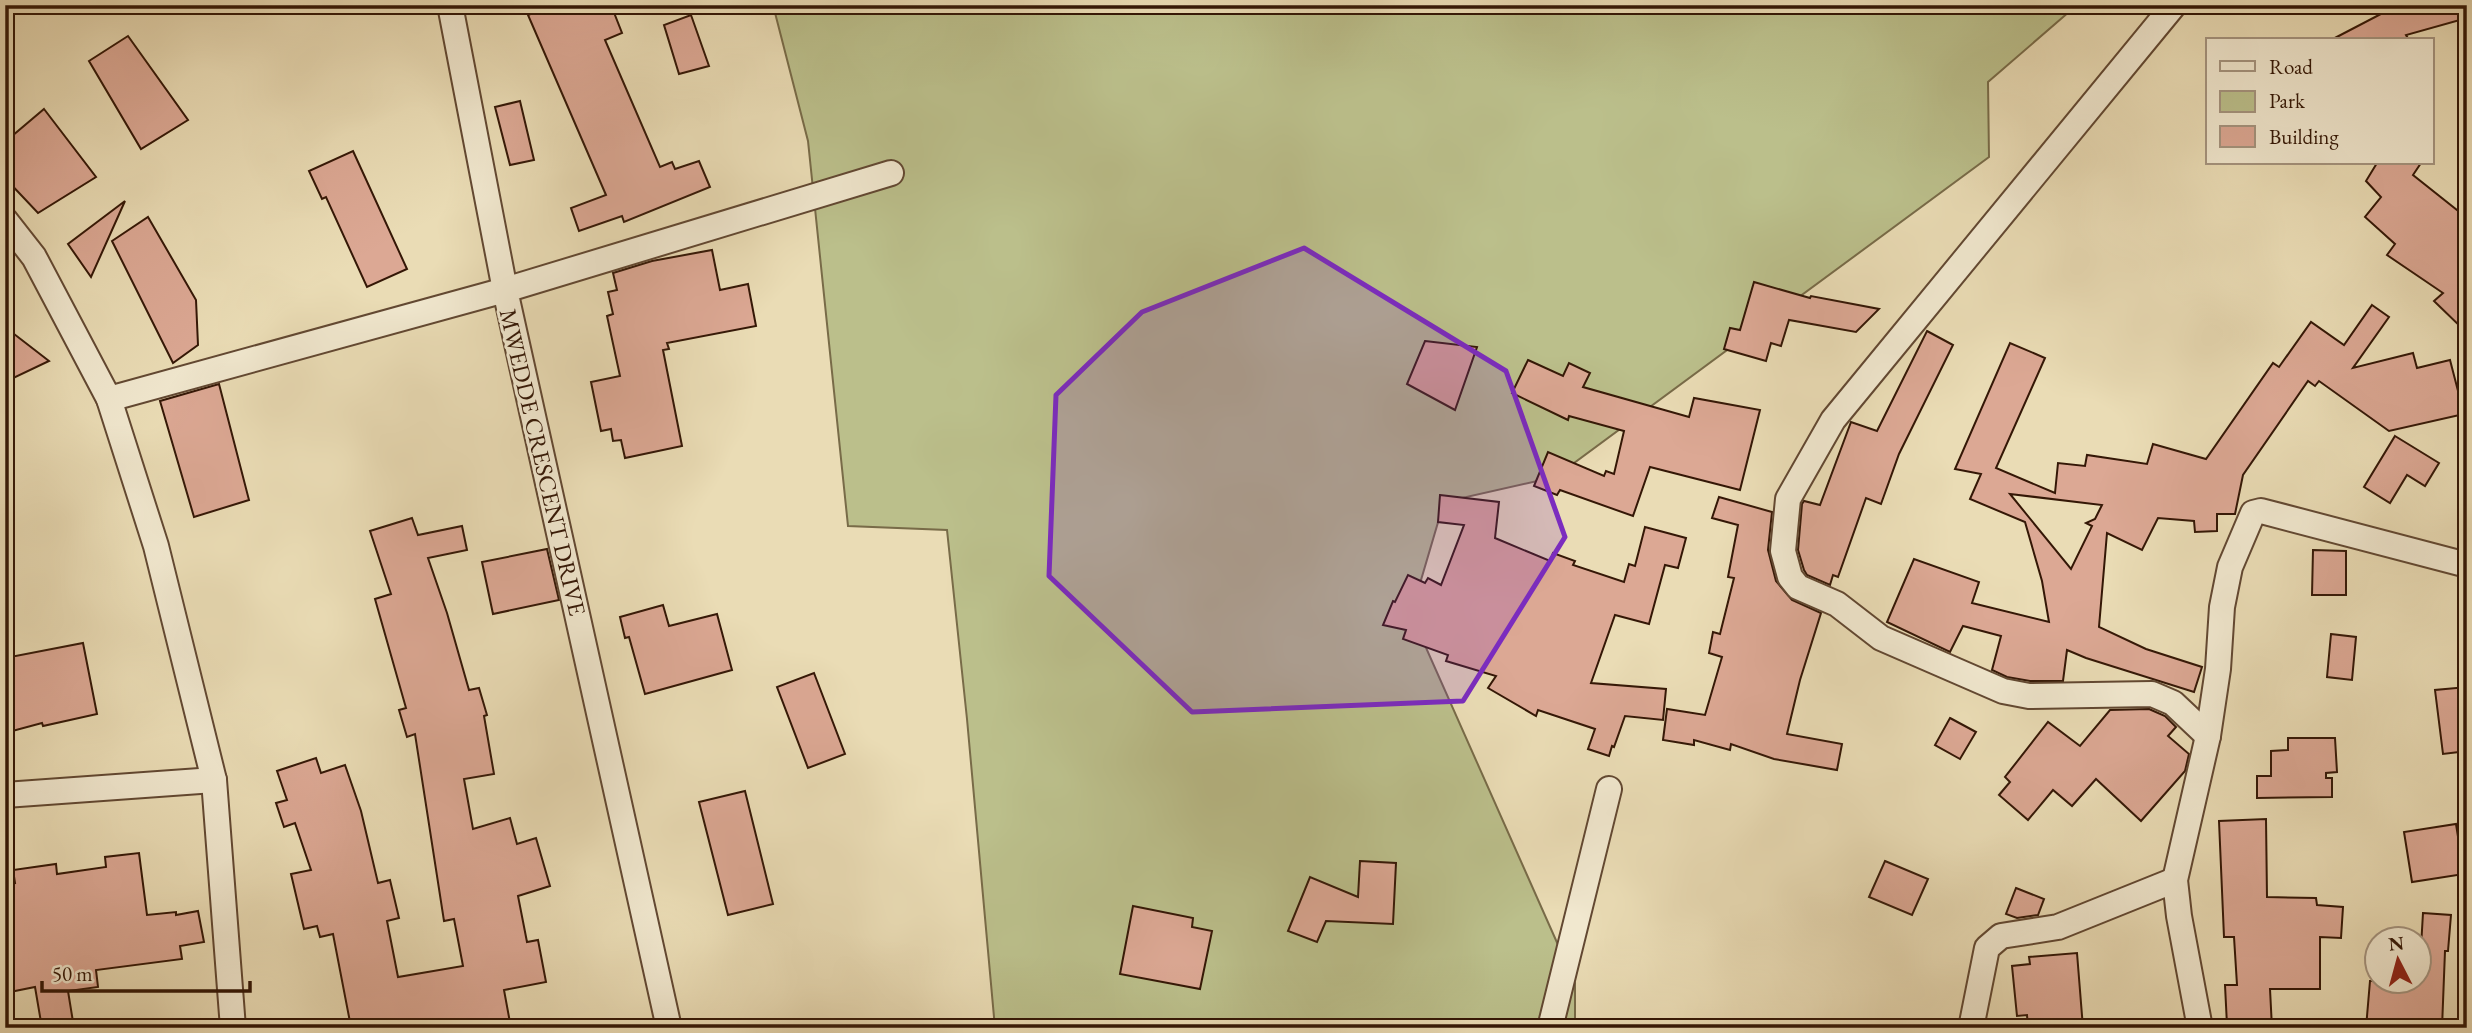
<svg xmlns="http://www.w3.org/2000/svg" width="2472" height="1033" font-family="'EB Garamond',serif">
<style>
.green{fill:#bbbf8b;stroke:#786b48;stroke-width:2}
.building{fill:#dca894;stroke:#341706;stroke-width:2;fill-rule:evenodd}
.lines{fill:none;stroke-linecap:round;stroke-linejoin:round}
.minor-casing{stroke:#624832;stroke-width:28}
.minor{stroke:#f1e8cf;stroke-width:24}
.marked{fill:#7b2cbf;fill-opacity:0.2;stroke:#7b2cbf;stroke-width:5;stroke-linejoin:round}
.labels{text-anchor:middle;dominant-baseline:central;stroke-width:6;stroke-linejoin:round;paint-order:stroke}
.street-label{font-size:24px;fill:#341706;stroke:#f1e8cf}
</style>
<rect width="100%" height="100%" fill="#eadcb5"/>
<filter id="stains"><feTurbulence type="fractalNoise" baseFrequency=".00286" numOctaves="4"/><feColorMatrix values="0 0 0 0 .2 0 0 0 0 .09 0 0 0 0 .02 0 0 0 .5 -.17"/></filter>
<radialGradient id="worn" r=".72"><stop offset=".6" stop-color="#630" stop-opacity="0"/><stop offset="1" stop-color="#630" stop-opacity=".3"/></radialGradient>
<path class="green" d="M 773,5 L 2077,5 L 1988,82 L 1989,157 L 1555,477 L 1444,502 L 1411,614 L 1575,983 L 1575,1028 L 995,1028 L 967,719 L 947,530 L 848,526 L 808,141 Z"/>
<g class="building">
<path d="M 553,5 L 611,5 L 622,33 L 605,40 L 660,167 L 672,162 L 675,169 L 699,161 L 710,187 L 624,222 L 622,216 L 579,231 L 571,208 L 606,195 L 528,15 Z"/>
<path d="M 2398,5 L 2467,5 L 2467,18 L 2406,35 L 2409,40 L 2331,40 Z"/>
<path d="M 691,15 L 709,66 L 679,74 L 664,25 Z"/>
<path d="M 128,36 L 188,120 L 141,149 L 89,61 Z"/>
<path d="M 520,101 L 534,160 L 510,165 L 495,107 Z"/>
<path d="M 44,109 L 96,177 L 38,213 L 5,178 L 5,142 Z"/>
<path d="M 353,151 L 407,269 L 367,287 L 326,197 L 322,199 L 309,171 Z"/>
<path d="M 2377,163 L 2421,163 L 2413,175 L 2467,218 L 2467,333 L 2434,301 L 2443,293 L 2387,255 L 2395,244 L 2365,217 L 2381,197 L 2366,181 Z"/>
<path d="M 125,201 L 91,277 L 68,244 Z"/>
<path d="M 148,217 L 196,300 L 198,345 L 173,363 L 112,241 Z"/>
<path d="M 712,250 L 720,290 L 748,284 L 756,326 L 667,343 L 669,349 L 663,350 L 682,446 L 625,458 L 621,440 L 613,441 L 611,429 L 601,431 L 591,382 L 620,376 L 607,316 L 613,314 L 608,292 L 617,290 L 613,273 L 652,261 Z"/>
<path d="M 1754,282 L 1810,298 L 1811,296 L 1879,309 L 1856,332 L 1789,320 L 1781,346 L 1771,343 L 1766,361 L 1724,349 L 1730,328 L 1740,330 Z"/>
<path d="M 2372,305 L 2389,317 L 2353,368 L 2413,353 L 2417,368 L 2450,360 L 2464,414 L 2389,431 L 2319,381 L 2315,386 L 2308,381 L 2243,475 L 2235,514 L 2217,514 L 2217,531 L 2195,532 L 2194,521 L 2158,518 L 2142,550 L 2107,533 L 2099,627 L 2146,649 L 2202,667 L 2194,692 L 2086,658 L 2067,650 L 2063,681 L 2030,681 L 2007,677 L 1992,670 L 2001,636 L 1963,626 L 1950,652 L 1887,622 L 1914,559 L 1979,582 L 1972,603 L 2049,622 L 2042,581 L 2025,522 L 1970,499 L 1981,474 L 1955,469 L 2010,343 L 2045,358 L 1996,468 L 2055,493 L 2058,463 L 2085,466 L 2087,455 L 2147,464 L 2153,444 L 2206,459 L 2273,363 L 2279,367 L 2311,322 L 2344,345 ZM 2010,494 L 2102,505 L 2095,519 L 2086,523 L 2092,526 L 2071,569 Z"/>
<path d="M 5,327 L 49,361 L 5,382 Z"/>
<path d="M 1927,331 L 1953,345 L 1899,454 L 1881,504 L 1866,498 L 1838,577 L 1833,575 L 1830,585 L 1807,575 L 1804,570 L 1798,550 L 1802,504 L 1804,501 L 1820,505 L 1851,422 L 1877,431 Z"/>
<path d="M 1425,341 L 1477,347 L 1455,410 L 1407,384 Z"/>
<path d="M 1528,360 L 1563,376 L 1569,363 L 1590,373 L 1583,387 L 1689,417 L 1694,398 L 1760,410 L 1740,490 L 1650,467 L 1633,516 L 1560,490 L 1557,495 L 1534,486 L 1548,452 L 1604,476 L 1606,471 L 1614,474 L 1624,431 L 1569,416 L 1568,420 L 1512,393 Z"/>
<path d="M 219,384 L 249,500 L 194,517 L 160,401 Z"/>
<path d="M 2395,436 L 2439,463 L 2425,486 L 2407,475 L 2390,503 L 2364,487 Z"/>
<path d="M 1440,495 L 1499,502 L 1495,538 L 1550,561 L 1553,553 L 1575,561 L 1573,565 L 1624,582 L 1629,564 L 1635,566 L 1645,527 L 1686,538 L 1678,568 L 1665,565 L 1649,624 L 1615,615 L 1591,683 L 1666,689 L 1663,720 L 1625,716 L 1614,747 L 1612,746 L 1609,756 L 1588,749 L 1595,729 L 1538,710 L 1536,716 L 1488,688 L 1496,676 L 1446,661 L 1448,655 L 1403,639 L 1406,630 L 1383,625 L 1393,601 L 1395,602 L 1408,575 L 1425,583 L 1428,578 L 1441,585 L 1464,525 L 1438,522 Z"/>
<path d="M 1719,497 L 1772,512 L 1768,550 L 1776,581 L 1792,600 L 1821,613 L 1800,680 L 1787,734 L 1842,744 L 1837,770 L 1774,759 L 1731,744 L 1730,750 L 1694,740 L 1694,745 L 1663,740 L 1667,709 L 1705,715 L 1722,657 L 1709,653 L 1713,632 L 1720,634 L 1734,578 L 1728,577 L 1738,525 L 1712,518 Z"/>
<path d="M 412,518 L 418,535 L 462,526 L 467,550 L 428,558 L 447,613 L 469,690 L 479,688 L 487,715 L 484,716 L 494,774 L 464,779 L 473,829 L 510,818 L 517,844 L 536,838 L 550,886 L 518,896 L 527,942 L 538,940 L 546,982 L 504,990 L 511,1028 L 361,1028 L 360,1020 L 350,1022 L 333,934 L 320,937 L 317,926 L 304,929 L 291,874 L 311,870 L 295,823 L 284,827 L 276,803 L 287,800 L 277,771 L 316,758 L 321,773 L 345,765 L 361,811 L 378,883 L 390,880 L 399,918 L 387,921 L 398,977 L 463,966 L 454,919 L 444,921 L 415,734 L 407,737 L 399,710 L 406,708 L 375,599 L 391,594 L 370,531 Z"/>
<path d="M 547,549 L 559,600 L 493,614 L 482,562 Z"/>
<path d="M 2313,550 L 2346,551 L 2346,595 L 2312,595 Z"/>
<path d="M 663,605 L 669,626 L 717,614 L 732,670 L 645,694 L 629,637 L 625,638 L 620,617 Z"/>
<path d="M 2331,634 L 2356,637 L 2352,680 L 2327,677 Z"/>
<path d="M 83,643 L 97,714 L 43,726 L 42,723 L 5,733 L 5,658 Z"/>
<path d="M 814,673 L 845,754 L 808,768 L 777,687 Z"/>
<path d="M 2467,687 L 2467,751 L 2443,754 L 2435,690 Z"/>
<path d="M 2149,709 L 2165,716 L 2176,727 L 2168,736 L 2189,754 L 2185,771 L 2141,821 L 2096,779 L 2072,806 L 2053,790 L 2028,820 L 1999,795 L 2010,782 L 2005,777 L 2048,722 L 2080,746 L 2110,710 Z"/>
<path d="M 1950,718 L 1976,732 L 1960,759 L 1935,745 Z"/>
<path d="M 2288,738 L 2335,738 L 2337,772 L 2326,773 L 2326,778 L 2332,778 L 2332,797 L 2257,798 L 2257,776 L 2271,776 L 2271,751 L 2288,750 Z"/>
<path d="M 745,791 L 773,904 L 728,915 L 699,802 Z"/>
<path d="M 2266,819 L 2267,897 L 2316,898 L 2317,905 L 2343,907 L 2341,938 L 2320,937 L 2320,989 L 2270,989 L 2272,1028 L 2239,1028 L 2239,1024 L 2227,1025 L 2225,985 L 2237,985 L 2234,937 L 2224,937 L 2219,821 Z"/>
<path d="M 2456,824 L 2464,874 L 2412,882 L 2404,832 Z"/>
<path d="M 139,853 L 147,915 L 176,912 L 176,915 L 198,911 L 204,942 L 180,946 L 182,959 L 96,970 L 98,987 L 68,991 L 74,1028 L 42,1028 L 35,987 L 5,993 L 5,884 L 15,883 L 13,870 L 56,864 L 57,874 L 106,867 L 105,857 Z"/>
<path d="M 1360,861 L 1396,863 L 1393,924 L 1326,921 L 1317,942 L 1288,931 L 1310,877 L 1358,897 Z"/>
<path d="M 1885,861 L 1928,879 L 1912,915 L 1869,897 Z"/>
<path d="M 2016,888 L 2044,899 L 2038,915 L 2017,918 L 2006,914 Z"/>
<path d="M 1133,906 L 1193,918 L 1192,927 L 1212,931 L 1200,989 L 1120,974 Z"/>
<path d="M 2423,913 L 2451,915 L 2448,951 L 2445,951 L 2442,1028 L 2366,1028 L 2370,981 L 2419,981 Z"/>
<path d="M 2077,953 L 2083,1028 L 2028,1028 L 2027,1015 L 2017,1016 L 2012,966 L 2030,964 L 2029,957 Z"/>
</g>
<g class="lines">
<g class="minor-casing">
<g id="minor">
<path d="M 2174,5 L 1833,420 L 1788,499 L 1783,551 L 1790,577 L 1798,587 L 1837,604 L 1881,638 L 2003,691 L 2029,696 L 2152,694 L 2173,703 L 2208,736"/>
<path d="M 5,220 L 34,257 L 109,399 L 156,546 L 214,780 L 233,1028"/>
<path d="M 109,399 L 505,290 L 450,5"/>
<path d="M 5,795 L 214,780"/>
<path d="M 669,1028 L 505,290 L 891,173"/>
<path d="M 1550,1028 L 1609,789"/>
<path d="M 1971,1028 L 1987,948 L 2001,936 L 2058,927 L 2175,880"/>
<path d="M 2200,1028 L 2179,916 L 2175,880 L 2208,736 L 2218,669 L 2222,607 L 2230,567 L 2253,513 L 2261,511 L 2467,565"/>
</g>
</g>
<use href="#minor" class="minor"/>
</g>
<path class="marked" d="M 1304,248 L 1506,371 L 1565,537 L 1463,701 L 1192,712 L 1049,576 L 1056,395 L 1142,312 Z"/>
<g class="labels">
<g class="street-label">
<text transform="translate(543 462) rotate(77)">MWEDDE CRESCENT DRIVE</text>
</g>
</g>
<rect width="2472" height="1033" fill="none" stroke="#eadcb5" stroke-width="28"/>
<rect x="7" y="7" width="2458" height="1019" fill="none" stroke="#341706" stroke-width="3.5"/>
<rect x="14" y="14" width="2444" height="1005" fill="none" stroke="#341706" stroke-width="2"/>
<rect x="2206" y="38" width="228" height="126" fill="#f1e8cf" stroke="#a5947f" stroke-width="2"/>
<rect x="2220" y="61" width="35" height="10" fill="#f1e8cf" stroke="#a5947f" stroke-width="2"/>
<text x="2269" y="74" font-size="21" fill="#341706">Road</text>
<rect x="2220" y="91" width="35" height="21" fill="#bbbf8b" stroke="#a5947f" stroke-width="2"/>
<text x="2269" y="108" font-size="21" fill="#341706">Park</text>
<rect x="2220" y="126" width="35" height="21" fill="#dca894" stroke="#a5947f" stroke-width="2"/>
<text x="2269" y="144" font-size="21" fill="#341706">Building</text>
<g transform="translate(2398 960) rotate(354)"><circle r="33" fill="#f1e8cf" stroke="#a5947f" stroke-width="2"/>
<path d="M0-5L12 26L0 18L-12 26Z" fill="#8f2418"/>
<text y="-10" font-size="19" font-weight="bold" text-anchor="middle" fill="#341706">N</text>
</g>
<path d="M42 981v10h208v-10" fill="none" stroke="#341706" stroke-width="3.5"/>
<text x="52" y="981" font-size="21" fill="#341706" stroke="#f1e8cf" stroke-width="5" paint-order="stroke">50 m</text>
<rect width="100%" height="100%" filter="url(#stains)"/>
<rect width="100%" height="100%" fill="url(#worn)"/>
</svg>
